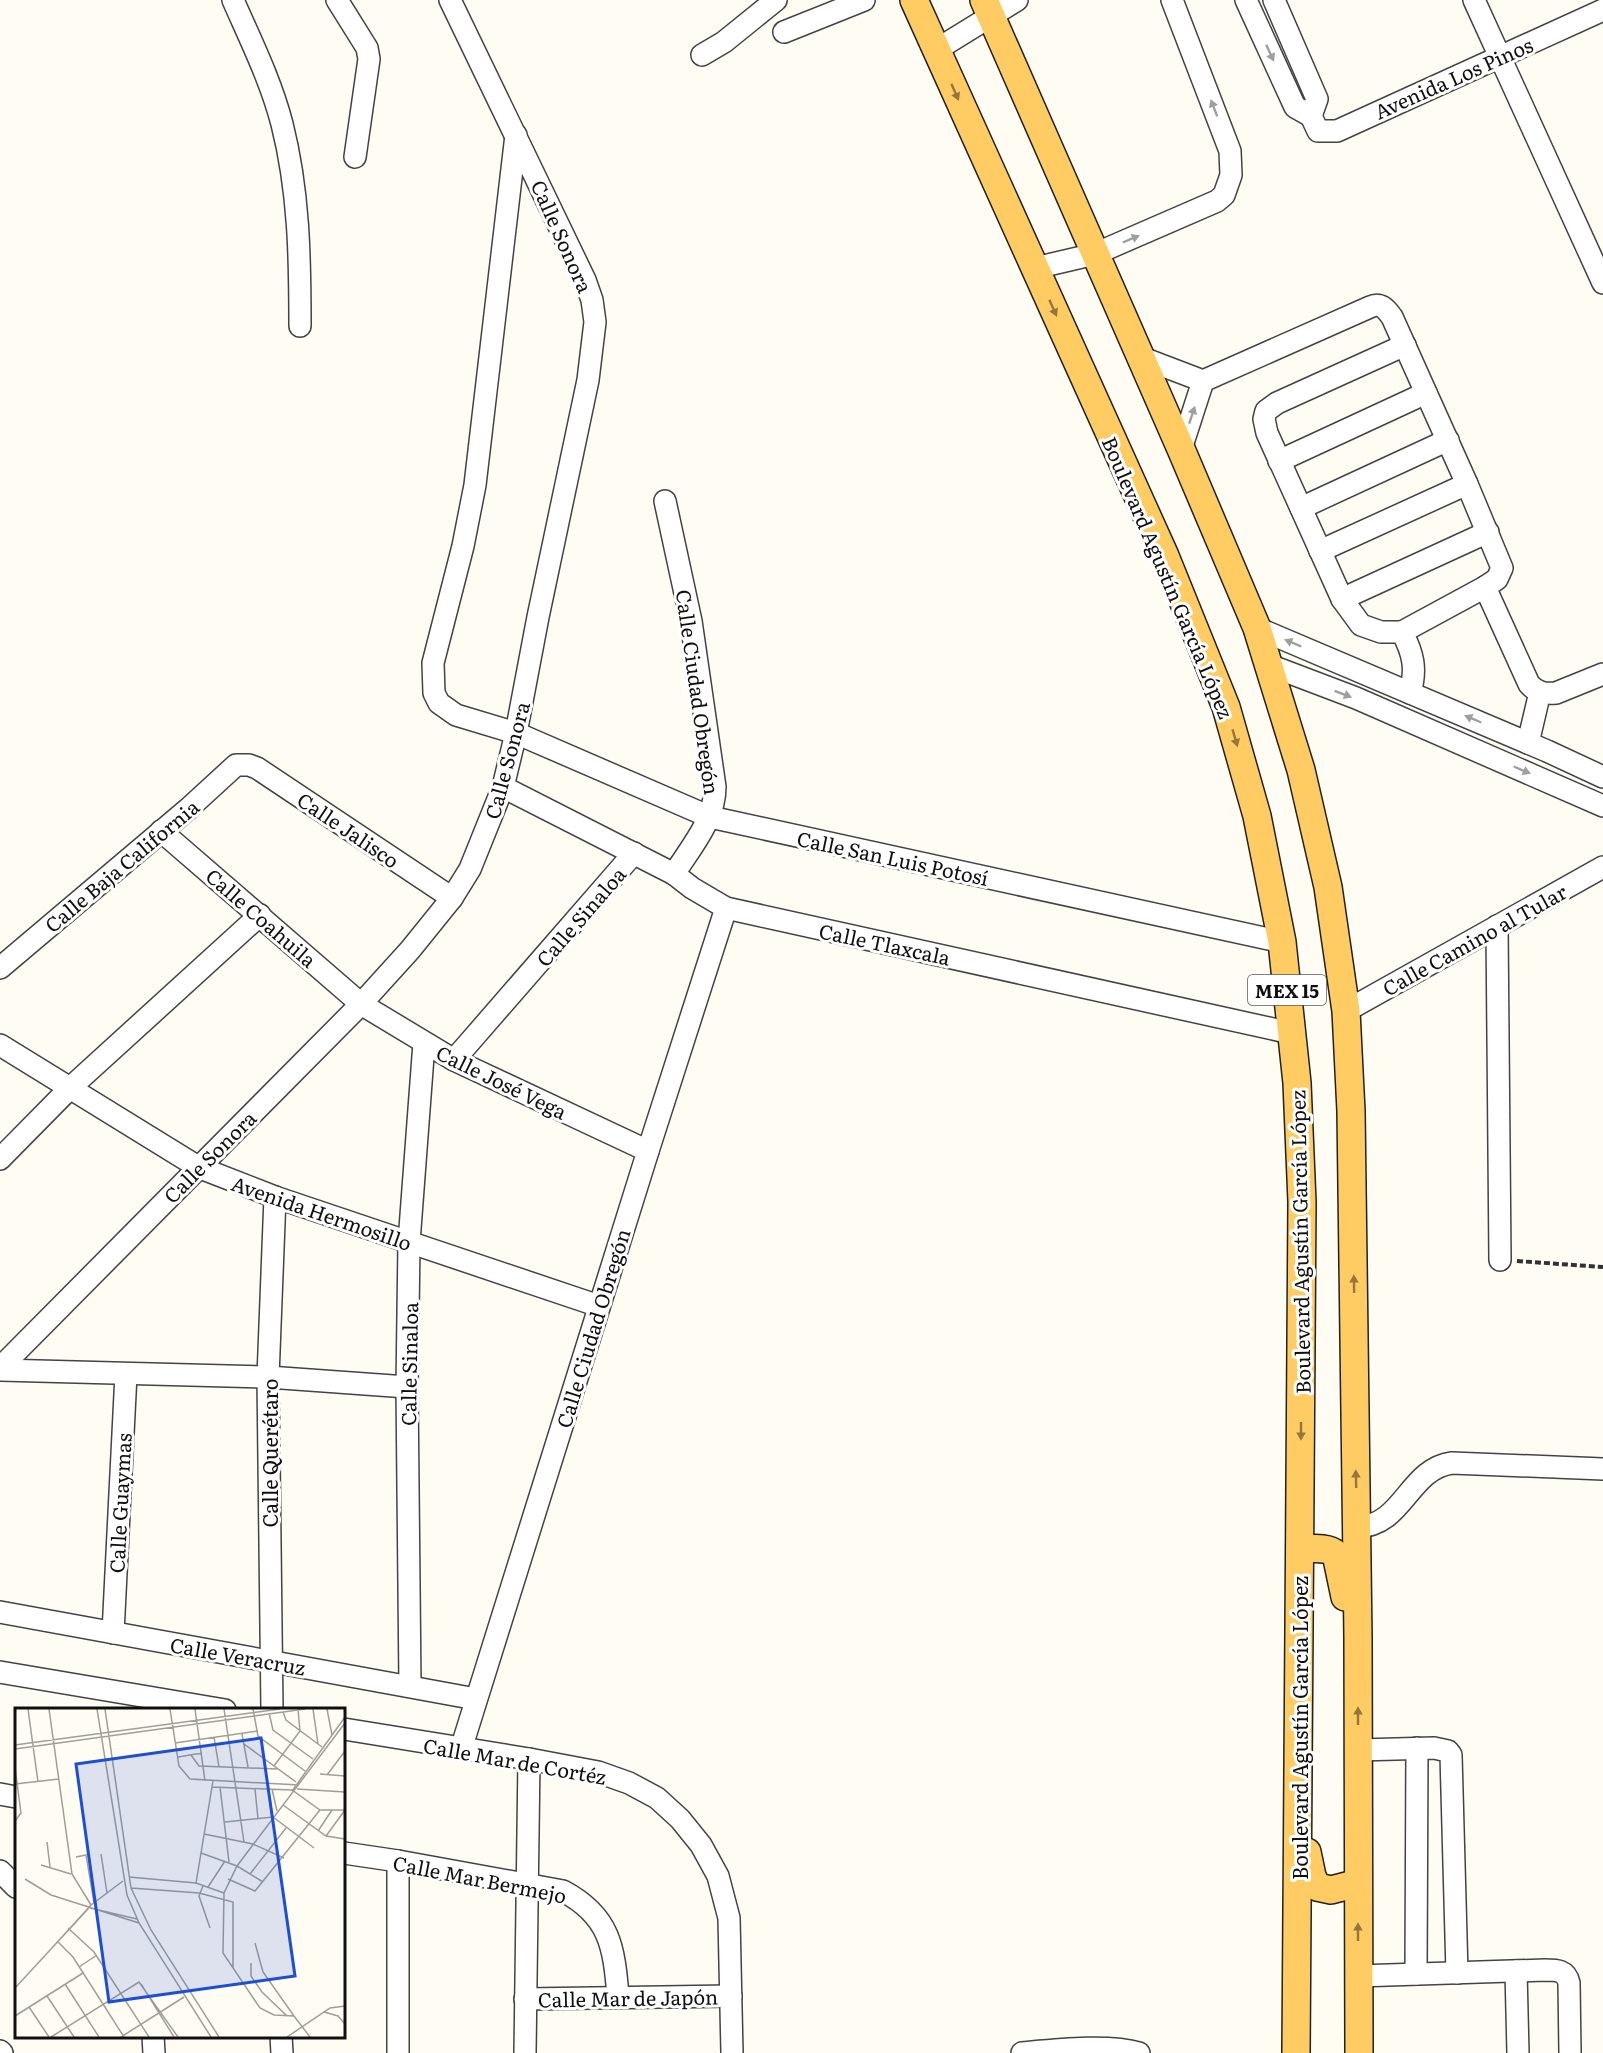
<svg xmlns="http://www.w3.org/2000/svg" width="1603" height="2053" font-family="Literata,serif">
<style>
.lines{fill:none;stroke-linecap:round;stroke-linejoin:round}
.minor-casing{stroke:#434343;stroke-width:24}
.major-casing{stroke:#212121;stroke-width:30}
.path{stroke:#323232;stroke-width:4;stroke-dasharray:6 3;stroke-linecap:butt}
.minor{stroke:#fff;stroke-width:21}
.major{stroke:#ffcc63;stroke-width:27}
.oneway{fill:#9f9f9f}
.oneway2{fill:#93773e}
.labels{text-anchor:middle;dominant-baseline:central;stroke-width:6;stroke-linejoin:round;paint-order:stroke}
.shield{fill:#fff;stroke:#585858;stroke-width:1.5}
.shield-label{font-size:18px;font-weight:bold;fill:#101010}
.street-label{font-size:20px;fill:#101010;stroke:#fff}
.inset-road{fill:none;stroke:#9f9e98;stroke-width:1.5}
.view{fill:#1d4ed8;fill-opacity:0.15;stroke:#1d4ed8;stroke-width:3}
.inset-edge{fill:none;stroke:#101010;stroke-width:3}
</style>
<rect width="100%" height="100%" fill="#fffcf3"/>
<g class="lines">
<g class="minor-casing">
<g id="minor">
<path d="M 233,0 C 251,41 271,81 282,124 C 299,191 300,257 300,326"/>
<path d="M 337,0 L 367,48 L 369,59 L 355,157"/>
<path d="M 1246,0 L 1295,107 L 1311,116"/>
<path d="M 1274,0 L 1317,99 L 1311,116"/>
<path d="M 1474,0 L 1603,283"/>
<path d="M 784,32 L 864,0"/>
<path d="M 936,50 L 1017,0"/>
<path d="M 702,55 L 724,42 L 776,0"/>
<path d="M 1311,116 L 1318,131 L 1337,131 L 1603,10"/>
<path d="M 516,135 L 475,485 L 463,546 L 433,663 L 434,693 L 439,703 L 456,715 L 516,733 L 710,817 L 1282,942"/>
<path d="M 1035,268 L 1095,254 L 1217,201 L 1224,195 L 1231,175 L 1230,151 L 1172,0"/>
<path d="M 1140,357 L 1203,381 L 1370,307 C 1381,302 1386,309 1392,317 L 1467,484 L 1502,568 L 1497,579 L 1485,587 L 1402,632 C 1413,653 1417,669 1410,693"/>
<path d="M 1181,449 L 1203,381"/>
<path d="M 1279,461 L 1426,393"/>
<path d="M 665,501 L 691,621 L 715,787 C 715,820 691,847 674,874"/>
<path d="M 1301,508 L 1448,440"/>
<path d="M 1320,551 L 1467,484"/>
<path d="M 1485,587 L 1529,684 C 1537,693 1545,694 1556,693 L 1603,674"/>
<path d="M 1342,599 L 1488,532"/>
<path d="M 1257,628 L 1547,751 L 1603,777"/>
<path d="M 1402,632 L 1381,632 L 1361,625 L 1342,599 L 1267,433 L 1264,419 L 1266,411 L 1277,403 L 1405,345"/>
<path d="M 1269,665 L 1356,698 L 1603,806"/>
<path d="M 1528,743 L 1540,692"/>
<path d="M 503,787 L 674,874 L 692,888 L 726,908 L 1291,1033"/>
<path d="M 161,831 L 361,1004 L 454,1060 L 648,1151"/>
<path d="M 1497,926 L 1500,1260"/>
<path d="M 0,968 L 188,809 L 236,765 L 249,765 L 257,768 L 452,898"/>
<path d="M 1346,1011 L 1603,867"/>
<path d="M 0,1045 L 198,1167 L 275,1197 L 599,1306"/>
<path d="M 454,1060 L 634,853"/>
<path d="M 0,1159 L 70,1088 L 260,915"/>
<path d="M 0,1368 L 361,1004 L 410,950 L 452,898 L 470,869 L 503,787 L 516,733 L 538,617 L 588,380 L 595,322 L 592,300 L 585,280 L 450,0"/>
<path d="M 0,1370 L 268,1377 L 407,1387"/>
<path d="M 1357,1527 C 1404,1526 1408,1469 1452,1463 L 1603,1469"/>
<path d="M 0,1612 L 476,1699"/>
<path d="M 113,1633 L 126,1374"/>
<path d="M 0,1672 L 225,1710"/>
<path d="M 410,1686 L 407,1387 L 409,1242 L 424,1043"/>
<path d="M 272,1710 L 268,1377 L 275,1197"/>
<path d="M 344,1729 L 529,1759 L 598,1772 L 629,1783 L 657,1798 L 680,1819 L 701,1845 L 718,1876 L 729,1918 L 732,2053"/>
<path d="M 461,1749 L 648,1151 L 726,908"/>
<path d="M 1358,1750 L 1434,1748 L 1448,1751 L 1451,1755 L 1457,1973"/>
<path d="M 0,1794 L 16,1797"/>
<path d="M 344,1853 L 398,1861 L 563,1891 C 610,1916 614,1947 618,1996"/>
<path d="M 398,1861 L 398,2053"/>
<path d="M 0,1871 L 16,1887"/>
<path d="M 1516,1971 L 1518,2053"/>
<path d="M 1416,1974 L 1417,1748"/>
<path d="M 1358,1976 L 1545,1970 C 1557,1970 1566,1970 1569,1983 L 1570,2053"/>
<path d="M 525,1999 L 731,1996"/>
<path d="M 153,2036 L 154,2053"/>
<path d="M 281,2036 L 282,2053"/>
<path d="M 0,2051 L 2,2053"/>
<path d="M 525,2053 L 529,1759"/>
<path d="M 1022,2053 C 1055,2050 1108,2044 1139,2053"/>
</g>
</g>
<g class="major-casing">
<g id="major">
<path d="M 914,0 L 1165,556 L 1226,707 L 1257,816 L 1282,942 L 1297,1083 L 1302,1202 L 1296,2053"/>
<path d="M 984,0 L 1181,449 L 1257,628 L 1301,770 L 1328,887 L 1346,1011 L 1351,1111 L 1358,1638 L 1359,2053"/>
<path d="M 1300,1549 C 1311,1549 1327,1546 1336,1554 L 1345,1597"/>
<path d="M 1307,1852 L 1312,1876 L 1317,1887 L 1331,1890 L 1358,1883"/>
</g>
</g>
<path class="path" d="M 1517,1261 L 1603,1267"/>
<use href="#minor" class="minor"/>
<use href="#major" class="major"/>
</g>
<defs><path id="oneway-solid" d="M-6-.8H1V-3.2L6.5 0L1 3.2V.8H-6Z" transform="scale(1.5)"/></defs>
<g class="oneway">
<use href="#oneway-solid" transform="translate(1270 53) rotate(65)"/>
<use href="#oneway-solid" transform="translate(1214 108) rotate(-111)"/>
<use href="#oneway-solid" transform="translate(1131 239) rotate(-23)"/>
<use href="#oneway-solid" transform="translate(1192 415) rotate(-72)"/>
<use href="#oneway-solid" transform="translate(1293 643) rotate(-157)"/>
<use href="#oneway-solid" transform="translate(1343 694) rotate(21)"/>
<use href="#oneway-solid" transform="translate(1473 719) rotate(-157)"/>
<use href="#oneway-solid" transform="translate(1522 770) rotate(23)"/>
</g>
<g class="oneway2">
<use href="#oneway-solid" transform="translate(955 92) rotate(66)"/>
<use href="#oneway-solid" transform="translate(1053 308) rotate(66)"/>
<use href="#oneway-solid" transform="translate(1235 738) rotate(74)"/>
<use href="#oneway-solid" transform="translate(1354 1284) rotate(-91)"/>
<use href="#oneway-solid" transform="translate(1301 1431) rotate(90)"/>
<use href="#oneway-solid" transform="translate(1356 1479) rotate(-91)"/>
<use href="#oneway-solid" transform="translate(1358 1716) rotate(-90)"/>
<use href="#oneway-solid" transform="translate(1358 1932) rotate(-90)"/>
</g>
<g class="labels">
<rect class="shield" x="1248" y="975" width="78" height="30" rx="4.5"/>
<g class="shield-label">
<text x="1287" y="990">MEX 15</text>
</g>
<g class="street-label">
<text transform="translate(1453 77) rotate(-24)">Avenida Los Pinos</text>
<text transform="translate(563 236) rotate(66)">Calle Sonora</text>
<text transform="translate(1169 577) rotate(67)">Boulevard Agustín García López</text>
<text transform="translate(699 692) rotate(82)">Calle Ciudad Obregón</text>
<text transform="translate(506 760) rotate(-75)">Calle Sonora</text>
<text transform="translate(349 829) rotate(34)">Calle Jalisco</text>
<text transform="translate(893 857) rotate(12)">Calle San Luis Potosí</text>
<text transform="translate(121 865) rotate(-40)">Calle Baja California</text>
<text transform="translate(580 916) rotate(-49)">Calle Sinaloa</text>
<text transform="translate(262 917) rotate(41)">Calle Coahuila</text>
<text transform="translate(1474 939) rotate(-29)">Calle Camino al Tular</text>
<text transform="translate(885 943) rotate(12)">Calle Tlaxcala</text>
<text transform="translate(502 1081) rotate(26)">Calle José Vega</text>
<text transform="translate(209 1156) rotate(-45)">Calle Sonora</text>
<text transform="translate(322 1212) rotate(19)">Avenida Hermosillo</text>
<text transform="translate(1299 1242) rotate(-91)">Boulevard Agustín García López</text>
<text transform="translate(592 1328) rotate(-73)">Calle Ciudad Obregón</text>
<text transform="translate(408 1364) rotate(-89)">Calle Sinaloa</text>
<text transform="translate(269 1453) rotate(-90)">Calle Querétaro</text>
<text transform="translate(119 1503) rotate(-87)">Calle Guaymas</text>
<text transform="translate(238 1655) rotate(10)">Calle Veracruz</text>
<text transform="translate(1299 1728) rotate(-90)">Boulevard Agustín García López</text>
<text transform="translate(515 1760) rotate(10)">Calle Mar de Cortéz</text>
<text transform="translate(480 1878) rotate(11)">Calle Mar Bermejo</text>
<text transform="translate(628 1997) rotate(-1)">Calle Mar de Japón</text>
</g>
</g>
<g transform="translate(15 1708)">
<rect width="330" height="330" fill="#fffcf3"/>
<path class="inset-road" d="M 13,1 L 23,74M 34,1 L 57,166 L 76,197M 82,1 L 112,187 L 124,215 L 196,329M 90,1 L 116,180 L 136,222 L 204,329M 155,1 L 164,58 L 175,71 L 284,77M 180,1 L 190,73M 209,1 L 229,134M 238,1 L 243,28 L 290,63M 298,1 L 303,36M 312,1 L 317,27M 268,4 L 271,12 L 307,39M 254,5 L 258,22 L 298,51M 227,26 L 233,59M 199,29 L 204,59M 160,35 L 242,23M 229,36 L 281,74M 0,37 L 265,1M 0,41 L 290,1M 176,47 L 184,58 L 262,61M 163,49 L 187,45M 259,58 L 285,23 L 283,1M 0,60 L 6,105 L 0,113M 305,66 L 330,68M 312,67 L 330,43M 0,76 L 44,71M 197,79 L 277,82 L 305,102 L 330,102M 205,79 L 214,154M 240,81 L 243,111M 257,81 L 262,103M 282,81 L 330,84M 277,83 L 330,9M 268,97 L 311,128 L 330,131M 210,114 L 258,109 L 299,140M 303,123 L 317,102M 189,126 L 238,136 L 269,150M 311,128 L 330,102M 32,134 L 35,159M 186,145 L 222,158 L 248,174M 86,146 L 92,185M 61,149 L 71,147 L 79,195M 26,157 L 56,166M 235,166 L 271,120M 114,169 L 181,175 L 209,185M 10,171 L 36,187 L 124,215M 213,171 L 240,183 L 305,102M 181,175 L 198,73M 188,178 L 184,188 L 195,220M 193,179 L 210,153M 116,180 L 184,185 L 218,194 L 218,260M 75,200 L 122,211M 53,220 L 79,244 L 134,329M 42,233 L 58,249 L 109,329M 240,235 L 248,264 L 279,308M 36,241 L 76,197 L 108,173M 236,255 L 236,268 L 247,284 L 272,308M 64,259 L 82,247M 50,276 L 84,329M 126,276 L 159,329M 0,280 L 73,201M 32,288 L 59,329M 14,299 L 34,329M 309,304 L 323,308 L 330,316M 0,308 L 68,265M 36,329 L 124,274 L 163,329M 106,329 L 169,289M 272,329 L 315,300 L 330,298M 295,329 L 279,308 L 259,307 L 245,300 L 208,245 L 209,185 L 222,158 L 330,15"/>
<path class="view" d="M 246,30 L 280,268 L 94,294 L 61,56 Z"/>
<rect width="330" height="330" class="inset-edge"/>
</g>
</svg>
